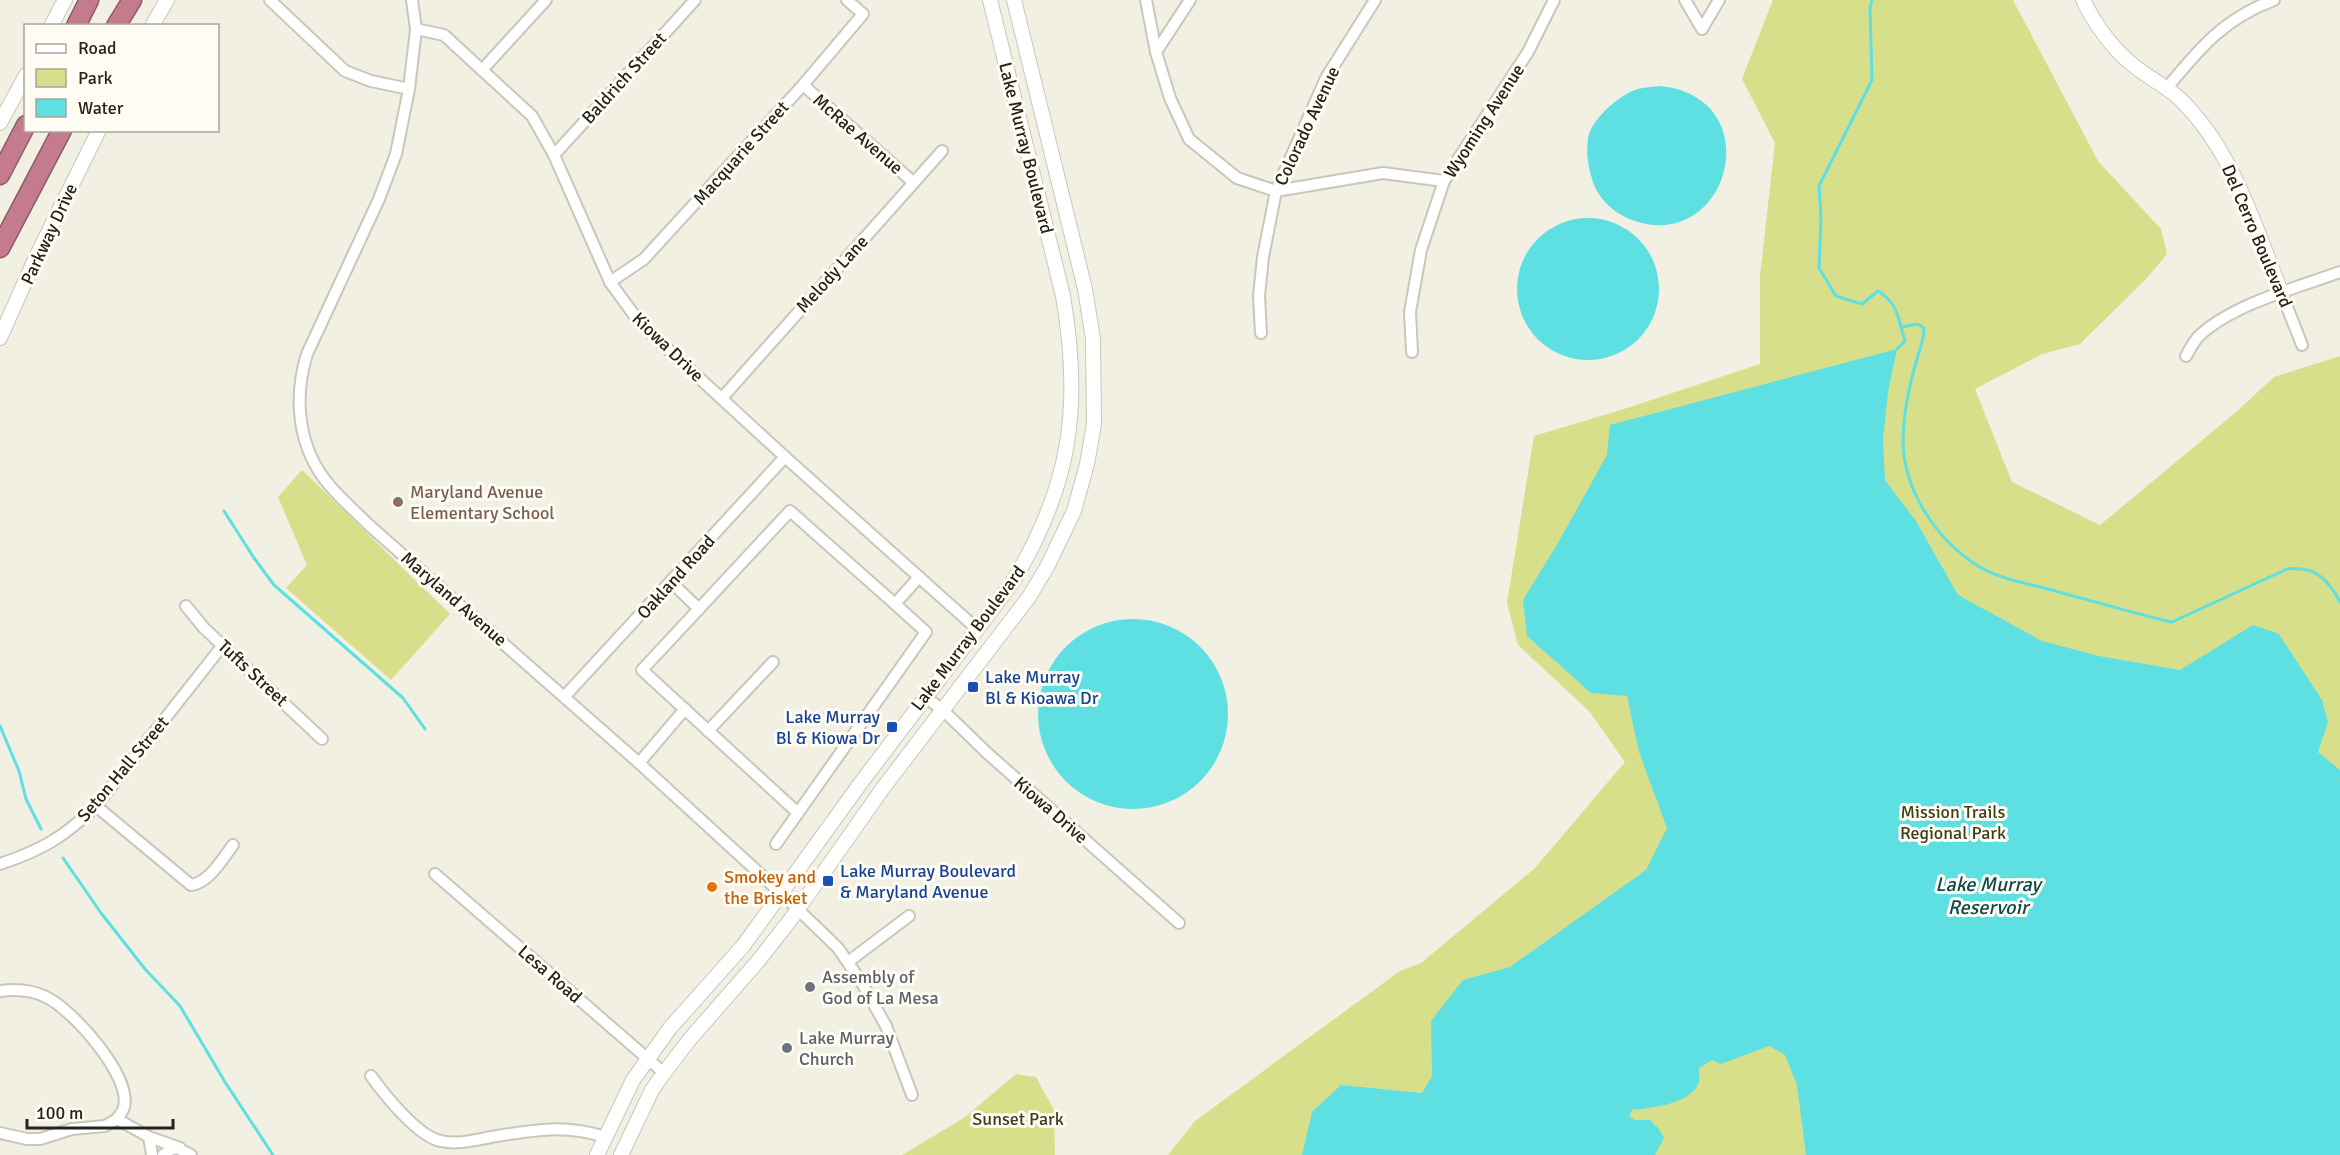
<svg xmlns="http://www.w3.org/2000/svg" width="2340" height="1155" font-family="Signika,sans-serif">
<style>
.green{fill:#d8df8a}
.water{fill:#5ee0e2}
.lines{fill:none;stroke-linecap:round;stroke-linejoin:round}
.stream{stroke:#5ee0e2;stroke-width:3}
.street-casing{stroke:#c9c7ba;stroke-width:14}
.secondary-casing{stroke:#c9c7ba;stroke-width:16}
.highway-casing{stroke:#8c5c67;stroke-width:21}
.street{stroke:#fff;stroke-width:10}
.secondary{stroke:#fff;stroke-width:14}
.highway{stroke:#c47b8e;stroke-width:18}
.education-dot{fill:#8d6e63;stroke:#fffdf3;stroke-width:2}
.transit-dot{fill:#1a4fb4;stroke:#fffdf3;stroke-width:2}
.food-dot{fill:#e8710a;stroke:#fffdf3;stroke-width:2}
.worship-dot{fill:#6b7280;stroke:#fffdf3;stroke-width:2}
.labels{text-anchor:middle;dominant-baseline:central;stroke-width:6;stroke-linejoin:round;paint-order:stroke}
.street-label{font-size:18px;fill:#24231e;stroke:#fffdf3}
.education-label{font-size:18px;fill:#785e54;stroke:#fffdf3;text-anchor:start}
.transit-label{font-size:18px;fill:#164399;stroke:#fffdf3;text-anchor:start}
.park-label{font-size:18px;fill:#3c3f19;stroke:#fffdf3}
.food-label{font-size:18px;fill:#c56008;stroke:#fffdf3;text-anchor:start}
.worship-label{font-size:18px;fill:#5b616d;stroke:#fffdf3;text-anchor:start}
.water-label{font-size:20px;font-style:italic;fill:#0f4a4b;stroke:#fffdf3}
</style>
<rect width="100%" height="100%" fill="#f2efe3"/>
<g class="green">
<path d="M 1773,0 L 2013,0 L 2098,161 L 2161,229 L 2167,254 L 2147,278 L 2080,344 L 2042,354 L 1975,389 L 2012,482 L 2100,525 L 2235,413 L 2274,377 L 2340,356 L 2340,1155 L 1168,1155 L 1195,1121 L 1400,971 L 1421,963 L 1535,868 L 1625,762 L 1589,711 L 1518,645 L 1507,603 L 1534,436 L 1621,410 L 1760,364 L 1760,276 L 1775,143 L 1742,79 Z"/>
<path d="M 302,470 L 450,614 L 391,680 L 286,588 L 307,565 L 278,497 Z"/>
<path d="M 1016,1074 L 1036,1077 L 1054,1110 L 1055,1155 L 902,1155 L 964,1118 Z"/>
</g>
<g class="water">
<path d="M 1660,86 C 1667,87 1676,88 1683,91 C 1765,121 1721,253 1632,220 C 1615,214 1597,198 1592,179 C 1588,166 1586,152 1588,139 C 1590,120 1620,94 1638,89 C 1645,87 1653,87 1660,86 Z"/>
<circle cx="1588" cy="289" r="71"/>
<path d="M 1897,349 L 1888,392 L 1883,440 L 1885,480 L 1916,521 L 1958,595 L 2042,641 L 2099,656 L 2180,670 L 2253,625 L 2279,634 L 2322,700 L 2328,722 L 2318,752 L 2340,770 L 2340,1155 L 1806,1155 L 1797,1085 L 1785,1055 L 1769,1046 L 1721,1064 L 1712,1060 L 1699,1068 C 1699,1072 1700,1078 1699,1082 C 1692,1104 1651,1108 1632,1110 L 1629,1116 L 1635,1120 L 1650,1120 L 1659,1129 L 1664,1138 L 1655,1155 L 1302,1155 L 1312,1112 L 1341,1085 L 1422,1093 L 1432,1076 L 1431,1021 L 1463,980 L 1510,967 L 1646,870 L 1667,828 L 1639,752 L 1627,696 L 1591,693 L 1527,636 L 1523,600 L 1558,543 L 1607,455 L 1610,425 Z"/>
<circle cx="1133" cy="714" r="95"/>
</g>
<g class="lines">
<g class="stream">
<path d="M 1872,0 L 1870,8 L 1872,80 L 1819,186 L 1821,216 L 1819,268 L 1836,296 L 1862,304 L 1878,291 C 1899,304 1898,319 1905,341 L 1897,349"/>
<path d="M 1901,327 L 1918,324 L 1924,328 C 1924,340 1920,348 1917,359 C 1909,386 1903,415 1903,444 C 1905,492 1936,538 1975,564 C 1996,578 2024,583 2048,589 C 2088,600 2127,611 2167,621"/>
<path d="M 224,511 L 254,558 L 274,585 L 403,698 L 425,729"/>
<path d="M 2167,621 L 2172,622 L 2287,569 C 2315,566 2328,579 2340,602"/>
<path d="M 0,726 L 19,771 L 26,799 L 41,829"/>
<path d="M 63,858 L 101,913 L 145,969 L 180,1006 L 225,1082 L 273,1155"/>
</g>
<g class="street-casing">
<g id="street">
<path d="M 270,0 L 345,71 L 371,81 L 409,89"/>
<path d="M 412,0 L 416,29 L 409,89 L 396,154 L 379,199 L 307,354 C 293,399 298,449 330,486 C 343,501 357,513 370,526 L 639,763 L 782,894 L 838,948 L 862,983 L 886,1026 L 912,1095"/>
<path d="M 1146,0 L 1156,52 L 1170,98 L 1189,139 L 1237,178 L 1276,191 L 1383,173 L 1444,181"/>
<path d="M 1685,0 L 1702,29 L 1719,0"/>
<path d="M 416,29 L 444,35 L 532,116 L 554,155 L 610,282 L 637,319 L 659,341 L 785,457 L 977,629"/>
<path d="M 1156,52 L 1190,0"/>
<path d="M 482,70 L 546,0"/>
<path d="M 803,85 L 913,182"/>
<path d="M 2166,89 C 2199,49 2223,19 2274,0"/>
<path d="M 554,155 L 695,0"/>
<path d="M 610,282 L 644,259 L 803,85 L 863,14 L 847,0"/>
<path d="M 2282,294 L 2302,345"/>
<path d="M 1261,333 L 1259,296 L 1263,257 L 1276,191 L 1326,78 L 1375,0"/>
<path d="M 1412,352 L 1410,312 L 1421,250 L 1444,181 L 1528,52 L 1554,0"/>
<path d="M 2186,356 C 2190,349 2194,341 2199,336 C 2233,304 2296,288 2340,272"/>
<path d="M 722,398 L 942,151"/>
<path d="M 671,582 L 699,609"/>
<path d="M 186,606 L 204,628 L 322,739"/>
<path d="M 565,696 L 785,457"/>
<path d="M 925,696 L 949,716 L 986,752 L 1179,923"/>
<path d="M 708,731 L 773,662"/>
<path d="M 639,763 L 685,709"/>
<path d="M 96,806 L 191,885 C 209,883 223,858 233,845"/>
<path d="M 798,813 L 642,670 L 790,511 L 895,604"/>
<path d="M 776,844 L 926,632 L 895,604 L 919,577"/>
<path d="M 0,864 C 42,850 64,837 96,806 L 223,645"/>
<path d="M 435,874 L 664,1073"/>
<path d="M 848,962 L 909,916"/>
<path d="M 0,991 C 16,989 32,990 46,997 C 72,1009 132,1076 124,1107 C 123,1111 119,1116 117,1119"/>
<path d="M 371,1076 C 384,1094 418,1137 441,1141 C 458,1145 475,1140 491,1137 C 533,1130 564,1124 605,1137"/>
<path d="M 0,1133 L 27,1139 L 40,1139 L 72,1129 L 105,1126 L 117,1119 L 149,1137 L 180,1148"/>
<path d="M 149,1137 L 152,1155"/>
<path d="M 163,1155 L 170,1150 L 177,1148 L 191,1155"/>
</g>
</g>
<g class="secondary-casing">
<g id="secondary">
<path d="M 2083,0 C 2095,24 2112,48 2133,65 C 2148,78 2167,86 2181,100 C 2233,151 2255,227 2282,294"/>
<path d="M 51,26 L 65,0"/>
<path d="M 152,26 L 167,0"/>
<path d="M 0,123 L 26,75"/>
<path d="M 0,338 L 36,257 L 99,130"/>
<path d="M 597,1155 L 633,1080 L 670,1028 L 743,946 L 860,784 L 1012,583 C 1071,486 1082,407 1063,296 L 990,0"/>
<path d="M 621,1155 L 652,1090 L 664,1073 L 690,1039 L 759,960 L 791,919 L 883,788 L 1029,597 L 1047,567 L 1074,511 L 1087,464 L 1094,424 L 1093,339 L 1085,289 L 1014,0"/>
</g>
</g>
<g class="highway-casing">
<g id="highway">
<path d="M 76,26 L 89,0"/>
<path d="M 116,26 L 132,0"/>
<path d="M 0,175 L 26,125"/>
<path d="M 0,248 L 62,130"/>
</g>
</g>
<use href="#street" class="street"/>
<use href="#secondary" class="secondary"/>
<use href="#highway" class="highway"/>
</g>
<circle class="education-dot" cx="398" cy="502" r="6"/>
<g class="transit-dot">
<rect x="967" y="681" width="12" height="12" rx="3"/>
<rect x="886" y="721" width="12" height="12" rx="3"/>
<rect x="822" y="875" width="12" height="12" rx="3"/>
</g>
<circle class="food-dot" cx="712" cy="887" r="6"/>
<g class="worship-dot">
<circle cx="810" cy="987" r="6"/>
<circle cx="787" cy="1048" r="6"/>
</g>
<g class="labels">
<g class="street-label">
<text transform="translate(624 78) rotate(-48)">Baldrich Street</text>
<text transform="translate(1484 121) rotate(-57)">Wyoming Avenue</text>
<text transform="translate(1307 126) rotate(-65)">Colorado Avenue</text>
<text transform="translate(858 134) rotate(41)">McRae Avenue</text>
<text transform="translate(1026 148) rotate(76)">Lake Murray Boulevard</text>
<text transform="translate(741 153) rotate(-48)">Macquarie Street</text>
<text transform="translate(49 234) rotate(-65)">Parkway Drive</text>
<text transform="translate(2257 236) rotate(67)">Del Cerro Boulevard</text>
<text transform="translate(832 274) rotate(-48)">Melody Lane</text>
<text transform="translate(668 347) rotate(44)">Kiowa Drive</text>
<text transform="translate(676 577) rotate(-48)">Oakland Road</text>
<text transform="translate(454 599) rotate(41)">Maryland Avenue</text>
<text transform="translate(968 638) rotate(-53)">Lake Murray Boulevard</text>
<text transform="translate(253 673) rotate(43)">Tufts Street</text>
<text transform="translate(123 769) rotate(-50)">Seton Hall Street</text>
<text transform="translate(1051 810) rotate(41)">Kiowa Drive</text>
<text transform="translate(550 974) rotate(41)">Lesa Road</text>
</g>
<g class="education-label">
<text x="410" y="492">Maryland Avenue<tspan x="410" dy="21">Elementary School</tspan></text>
</g>
<g class="transit-label">
<text x="985" y="677">Lake Murray<tspan x="985" dy="21">Bl &amp; Kioawa Dr</tspan></text>
<text x="880" y="717" text-anchor="end">Lake Murray<tspan x="880" dy="21">Bl &amp; Kiowa Dr</tspan></text>
<text x="840" y="871">Lake Murray Boulevard<tspan x="840" dy="21">&amp; Maryland Avenue</tspan></text>
</g>
<g class="park-label">
<text x="1953" y="812">Mission Trails<tspan x="1953" dy="21">Regional Park</tspan></text>
<text x="1018" y="1119">Sunset Park</text>
</g>
<g class="food-label">
<text x="724" y="877">Smokey and<tspan x="724" dy="21">the Brisket</tspan></text>
</g>
<g class="worship-label">
<text x="822" y="977">Assembly of<tspan x="822" dy="21">God of La Mesa</tspan></text>
<text x="799" y="1038">Lake Murray<tspan x="799" dy="21">Church</tspan></text>
</g>
<g class="water-label">
<text x="1988" y="884">Lake Murray<tspan x="1988" dy="23">Reservoir</tspan></text>
</g>
</g>
<rect x="24" y="24" width="195" height="108" fill="#fffdf3" stroke="#a7a69e" stroke-width="1.5"/>
<rect x="36" y="44" width="30" height="9" fill="#ffffff" stroke="#a7a69e" stroke-width="1.5"/>
<text x="78" y="54" font-size="18" fill="#24231e">Road</text>
<rect x="36" y="69" width="30" height="18" fill="#d8df8a" stroke="#a7a69e" stroke-width="1.5"/>
<text x="78" y="84" font-size="18" fill="#24231e">Park</text>
<rect x="36" y="99" width="30" height="18" fill="#5ee0e2" stroke="#a7a69e" stroke-width="1.5"/>
<text x="78" y="114" font-size="18" fill="#24231e">Water</text>
<path d="M27 1119v9h146v-9" fill="none" stroke="#24231e" stroke-width="3"/>
<text x="36" y="1119" font-size="18" fill="#24231e" stroke="#fffdf3" stroke-width="4.5" paint-order="stroke">100 m</text>
</svg>
